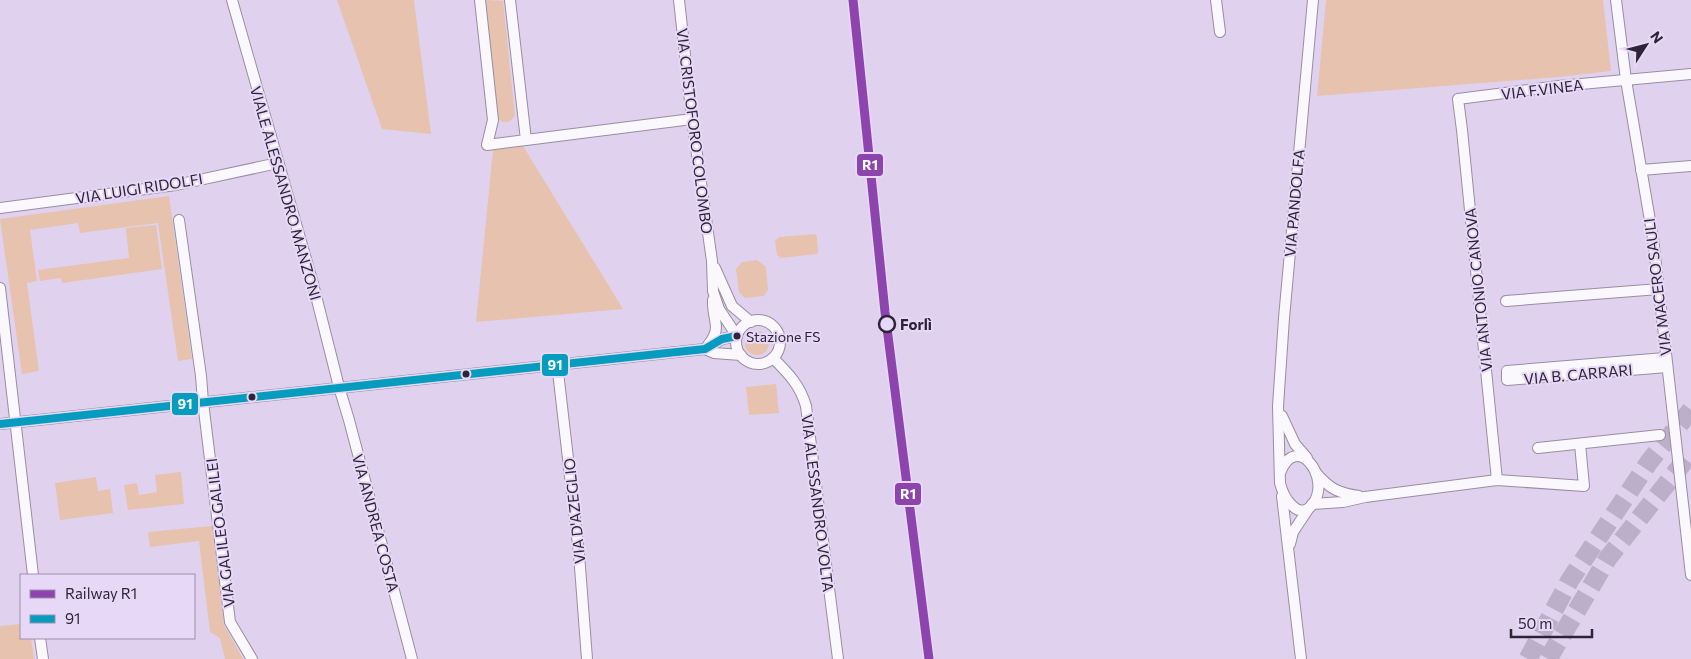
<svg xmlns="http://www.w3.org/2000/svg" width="1691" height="659" font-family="Commissioner,sans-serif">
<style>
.green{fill:#e6c2af}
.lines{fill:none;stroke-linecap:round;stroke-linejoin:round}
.highway-tunnel{stroke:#bcafc9;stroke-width:19;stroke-dasharray:19 9;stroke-linecap:butt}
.street-casing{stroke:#988da2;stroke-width:12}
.street{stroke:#faf8fc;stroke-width:10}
.bus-1-casing{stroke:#e7d8f8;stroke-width:11}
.bus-1{stroke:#059cbf;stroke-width:8}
.rail-1-casing{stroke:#e7d8f8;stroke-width:12}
.rail-1{stroke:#8e44ad;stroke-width:9}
.stop-dot{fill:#e7d8f8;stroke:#2e2337;stroke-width:2.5}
.bus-dot{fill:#2e2337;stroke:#e7d8f8;stroke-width:2}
.labels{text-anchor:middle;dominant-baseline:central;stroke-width:4;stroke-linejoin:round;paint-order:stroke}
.bus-label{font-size:14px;fill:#2e2337;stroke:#e7d8f8;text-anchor:start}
.street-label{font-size:15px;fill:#2e2337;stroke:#e7d8f8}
.stop-label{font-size:15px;font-weight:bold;fill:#2e2337;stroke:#e7d8f8;text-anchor:start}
.line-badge{stroke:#e7d8f8;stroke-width:2}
.badge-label{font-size:14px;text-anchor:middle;font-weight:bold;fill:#fff}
</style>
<rect width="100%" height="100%" fill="#e0d2ee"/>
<g class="green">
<path d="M 337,0 L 414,0 L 431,134 L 382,129 Z"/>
<path d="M 487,0 L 503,1 L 515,116 L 509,122 L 502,122 L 497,117 L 486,5 Z"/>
<path d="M 1326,0 L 1603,0 L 1611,71 L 1558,77 L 1317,96 Z"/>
<path d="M 523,146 L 623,309 L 476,322 L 493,150 Z"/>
<path d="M 169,196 L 192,359 L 178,361 L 158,223 L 80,233 L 78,223 L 30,230 L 37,281 L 27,283 L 39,371 L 22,374 L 0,219 Z"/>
<path d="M 156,225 L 162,269 L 62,283 L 61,278 L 40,281 L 38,270 L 129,258 L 126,228 Z"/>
<path d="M 815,234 L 817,237 L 818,252 L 817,254 L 781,258 L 777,255 L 775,241 L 779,237 Z"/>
<path d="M 757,260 L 766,267 L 768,290 L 764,296 L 745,298 L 739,292 L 736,269 L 742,262 Z"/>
<circle cx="757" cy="343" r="12"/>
<path d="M 776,384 L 779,413 L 749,415 L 746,387 Z"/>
<path d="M 181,472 L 184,504 L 128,510 L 124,485 L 137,483 L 139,495 L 157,492 L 155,475 Z"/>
<path d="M 96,477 L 98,491 L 110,489 L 113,513 L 60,520 L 55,483 Z"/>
<path d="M 212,526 L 224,625 L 243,659 L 225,659 L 220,638 L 210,632 L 199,541 L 150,547 L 148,532 Z"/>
<path d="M 21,624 L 21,638 L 31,638 L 34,659 L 0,659 L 0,626 Z"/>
</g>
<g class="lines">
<g class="highway-tunnel">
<path d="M 1528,659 L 1570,580 L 1649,462 L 1691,410"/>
<path d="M 1548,659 L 1608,558 L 1691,453"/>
</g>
<g class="street-casing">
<g id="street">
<path d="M 232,0 L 312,280 L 339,387 L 349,420 L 412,659"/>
<path d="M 480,0 L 493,120 L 487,145 L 526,140 L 510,0"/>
<path d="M 679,0 L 692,119 L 712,261 L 713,291 L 719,309 L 737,336"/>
<path d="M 1216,0 L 1220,32"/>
<path d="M 1616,0 L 1626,80 L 1653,238 L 1691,575"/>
<path d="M 526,140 L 692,119"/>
<path d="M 1641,170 L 1691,166"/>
<path d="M 0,208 L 176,185 L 278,163"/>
<path d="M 179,220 L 201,376 L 203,402 L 230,622 L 252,659"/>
<path d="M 715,268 L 732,306 L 751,322"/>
<path d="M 0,288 L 33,575"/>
<path d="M 1506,301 L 1659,289"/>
<circle cx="758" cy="342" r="22"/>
<path d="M 708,345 C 723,327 712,321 713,300"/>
<path d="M 705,349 L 714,353 L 741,355"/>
<path d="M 773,358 C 788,373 800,385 806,406 L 838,659"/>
<path d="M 1665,358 L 1507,371 L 1507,380 L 1667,367"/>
<path d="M 557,363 L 579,554 L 587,659"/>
<path d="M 1282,416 L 1295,444 L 1307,458"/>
<path d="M 0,424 L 705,349 L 722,339 L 737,336"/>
<path d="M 1538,448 L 1660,435"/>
<path d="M 1280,473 C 1296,431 1332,477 1313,504 C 1298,523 1283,496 1280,483 L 1278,406 L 1284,318 L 1313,0"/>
<path d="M 1316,473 C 1330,489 1338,493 1359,496"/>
<path d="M 1497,480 L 1462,130 L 1458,99 L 1559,86 L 1691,74"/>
<path d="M 1282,496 L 1301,659"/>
<path d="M 1312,504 L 1343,502 L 1365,497 L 1497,480 L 1584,486 L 1580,444"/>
<path d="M 1290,544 L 1293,532 L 1309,508"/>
<path d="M 40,638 L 43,659"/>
</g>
</g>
<use href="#street" class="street"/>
<g class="bus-1-casing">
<path id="bus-1" d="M 0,424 L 705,349 L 722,339 L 737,336"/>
</g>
<use href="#bus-1" class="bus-1"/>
<g class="rail-1-casing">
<path id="rail-1" d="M 853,0 L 885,312 L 929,659"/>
</g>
<use href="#rail-1" class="rail-1"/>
</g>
<circle class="stop-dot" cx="887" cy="324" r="8"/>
<g class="bus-dot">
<circle cx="737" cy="336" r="4.5"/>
<circle cx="466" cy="374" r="4.5"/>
<circle cx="252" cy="397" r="4.5"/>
</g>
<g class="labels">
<g class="bus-label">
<text x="746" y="336">Stazione FS</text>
</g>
<g class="street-label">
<text transform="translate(1542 89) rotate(-7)">VIA F.VINEA</text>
<text transform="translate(695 131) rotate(83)">VIA CRISTOFORO COLOMBO</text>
<text transform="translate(139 188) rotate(-9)">VIA LUIGI RIDOLFI</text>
<text transform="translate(286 193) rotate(74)">VIALE ALESSANDRO MANZONI</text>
<text transform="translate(1294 203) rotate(-85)">VIA PANDOLFA</text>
<text transform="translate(1657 287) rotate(-97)">VIA MACERO SAULI</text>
<text transform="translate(1478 290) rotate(-96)">VIA ANTONIO CANOVA</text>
<text transform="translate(1578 374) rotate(-5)">VIA B. CARRARI</text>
<text transform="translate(818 503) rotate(83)">VIA ALESSANDRO VOLTA</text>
<text transform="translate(574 511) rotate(-96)">VIA D'AZEGLIO</text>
<text transform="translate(376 523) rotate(75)">VIA ANDREA COSTA</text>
<text transform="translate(220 533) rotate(-97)">VIA GALILEO GALILEI</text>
</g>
<g class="stop-label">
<text x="900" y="324">Forlì</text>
</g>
</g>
<g class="line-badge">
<rect x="856" y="153" width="28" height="24" rx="5" fill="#8e44ad"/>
<rect x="541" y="353" width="28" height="24" rx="5" fill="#059cbf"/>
<rect x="171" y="392" width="28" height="24" rx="5" fill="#059cbf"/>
<rect x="894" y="482" width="28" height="24" rx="5" fill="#8e44ad"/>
</g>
<g class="badge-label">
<text x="870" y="170">R1</text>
<text x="555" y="370">91</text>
<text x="185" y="409">91</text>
<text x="908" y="499">R1</text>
</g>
<rect x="20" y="574" width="175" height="65" fill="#e7d8f8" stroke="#9d90ab"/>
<rect x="30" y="590" width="25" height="8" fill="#8e44ad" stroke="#9d90ab"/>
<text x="65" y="599" font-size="15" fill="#2e2337">Railway R1</text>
<rect x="30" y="615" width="25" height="8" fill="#059cbf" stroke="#9d90ab"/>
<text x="65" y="624" font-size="15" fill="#2e2337">91</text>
<g transform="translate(1646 45) rotate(54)" stroke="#e7d8f8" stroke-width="4" paint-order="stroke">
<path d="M0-4L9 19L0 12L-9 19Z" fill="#2e2337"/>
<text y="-8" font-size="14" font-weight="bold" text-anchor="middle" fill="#2e2337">N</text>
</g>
<path d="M1511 629v8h81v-8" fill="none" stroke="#2e2337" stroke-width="2.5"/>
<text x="1518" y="629" font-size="15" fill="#2e2337" stroke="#e7d8f8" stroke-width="4" paint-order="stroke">50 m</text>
</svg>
